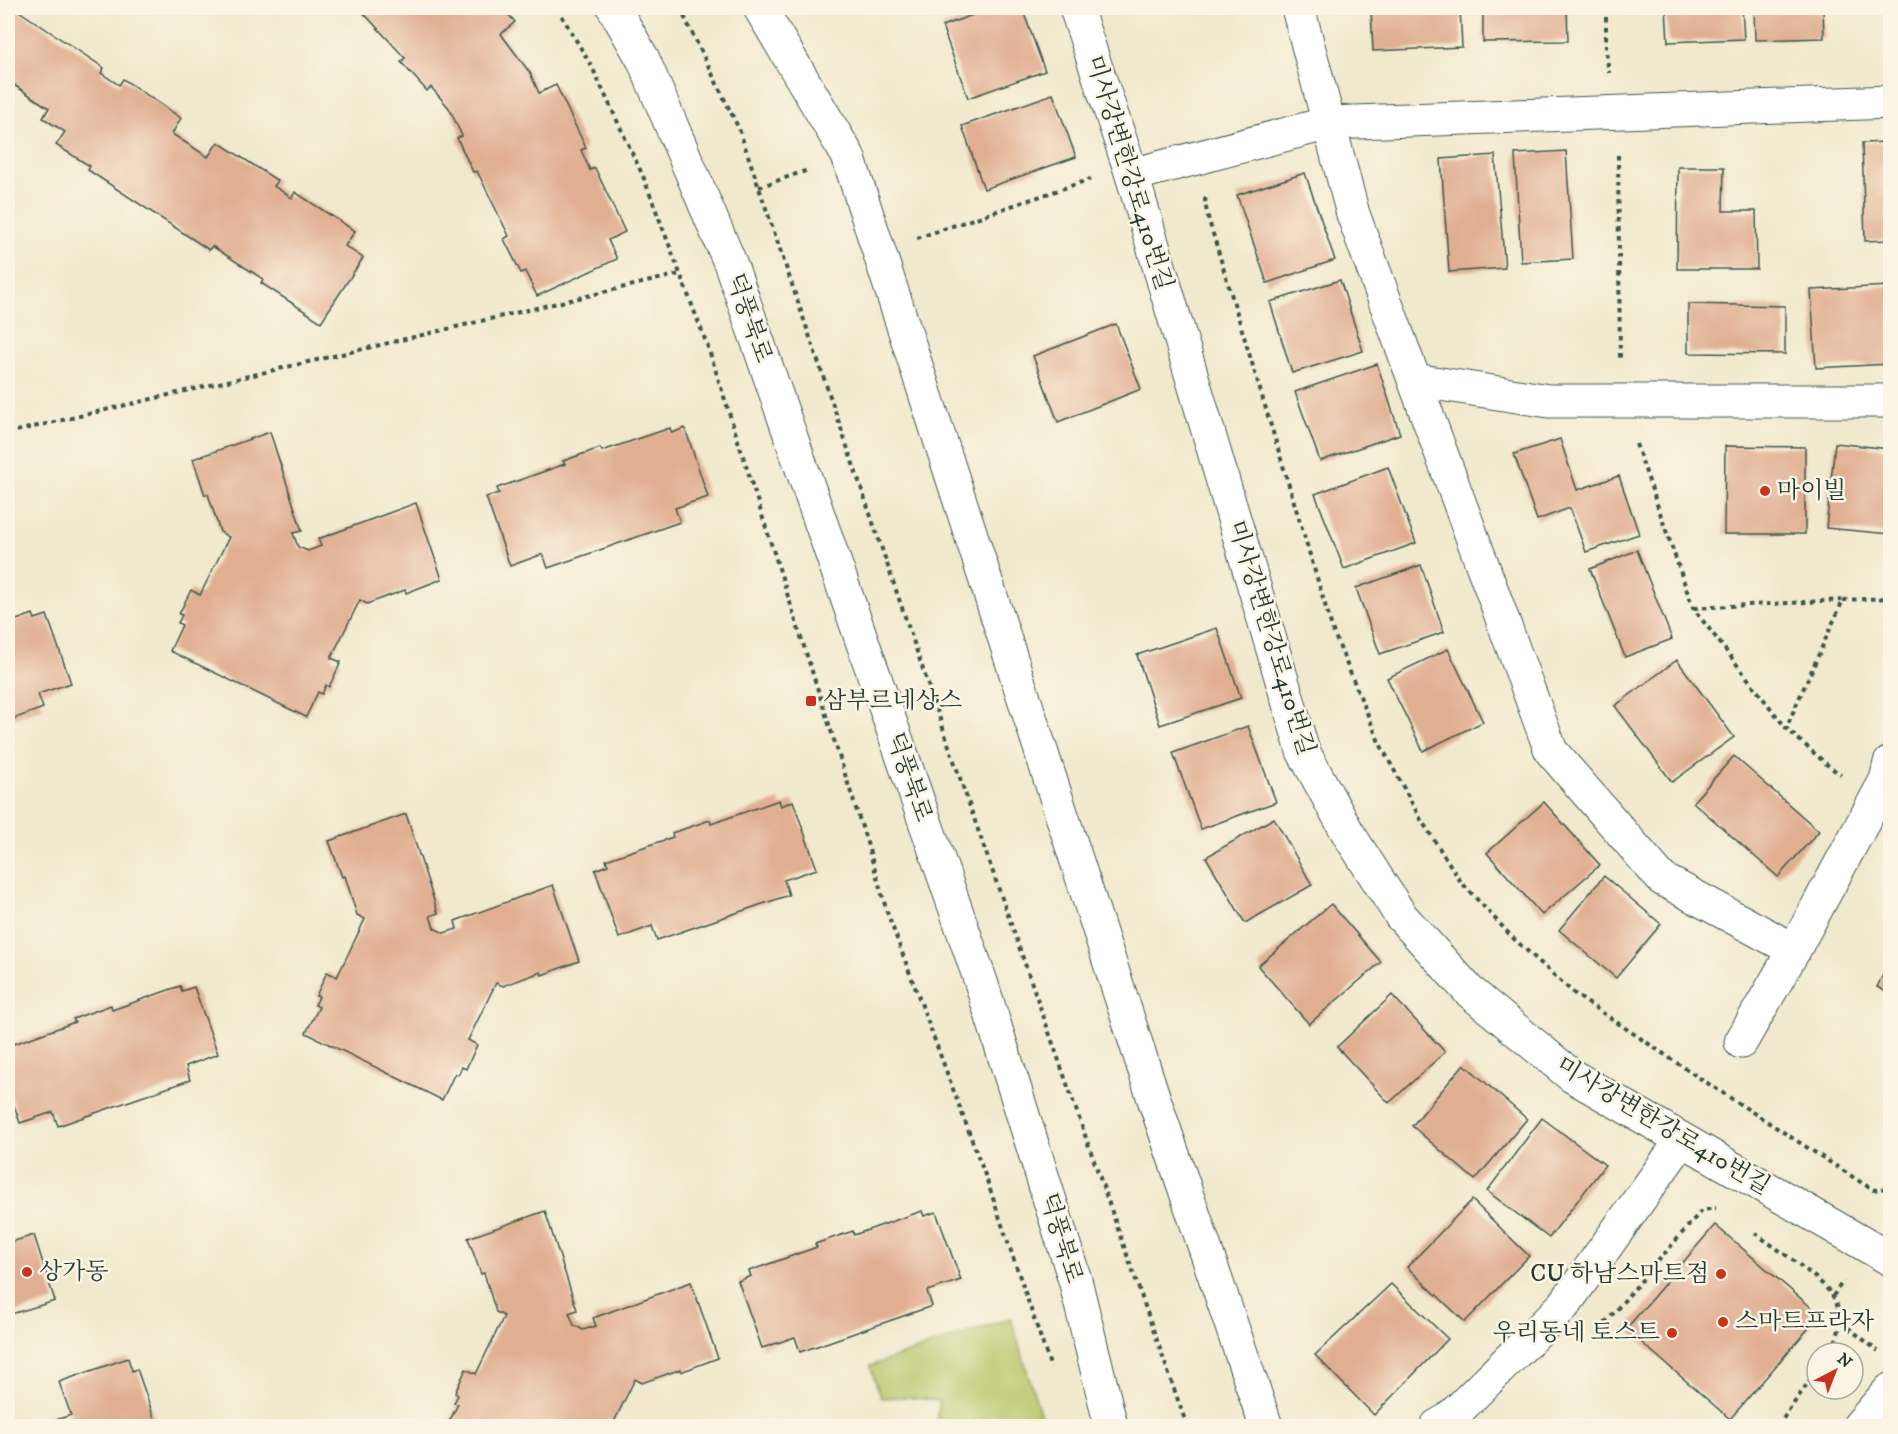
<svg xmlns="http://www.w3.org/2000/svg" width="1898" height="1434" font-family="'IM FELL DW Pica','Noto Serif KR',serif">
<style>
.green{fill:#b7c567;stroke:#6b814e;stroke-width:1.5}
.building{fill:#e0ae91}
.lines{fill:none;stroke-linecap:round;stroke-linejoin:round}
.minor-casing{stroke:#3e574b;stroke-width:35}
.path{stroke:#3e574b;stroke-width:4;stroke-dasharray:4.5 4.5;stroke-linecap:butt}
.minor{stroke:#fff;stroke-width:33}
.poi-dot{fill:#c8321e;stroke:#fcf5e5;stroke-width:2}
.labels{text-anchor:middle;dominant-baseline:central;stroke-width:5;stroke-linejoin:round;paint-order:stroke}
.street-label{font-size:24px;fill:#1f3d34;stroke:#fcf5e5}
.poi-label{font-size:24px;fill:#1f3d34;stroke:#fcf5e5;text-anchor:start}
</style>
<rect width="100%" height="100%" fill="#fcf5e5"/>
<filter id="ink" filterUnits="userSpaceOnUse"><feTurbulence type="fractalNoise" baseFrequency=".0167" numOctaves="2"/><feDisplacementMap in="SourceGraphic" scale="12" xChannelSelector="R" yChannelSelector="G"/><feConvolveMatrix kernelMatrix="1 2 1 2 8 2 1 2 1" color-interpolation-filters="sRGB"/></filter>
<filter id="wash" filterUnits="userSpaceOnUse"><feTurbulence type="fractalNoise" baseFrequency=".008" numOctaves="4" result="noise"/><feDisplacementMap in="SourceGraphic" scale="24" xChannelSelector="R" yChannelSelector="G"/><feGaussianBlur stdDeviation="1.35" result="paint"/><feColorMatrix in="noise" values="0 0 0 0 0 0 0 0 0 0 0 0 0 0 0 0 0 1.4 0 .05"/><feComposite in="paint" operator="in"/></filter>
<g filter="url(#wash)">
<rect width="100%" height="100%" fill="#f1e9cd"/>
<path class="green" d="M 1011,1318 L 1044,1426 L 937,1426 L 939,1401 L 907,1397 L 881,1398 L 870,1366 Z"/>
<g id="blocks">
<g class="building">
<path d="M 359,8 L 503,8 L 515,22 L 501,34 L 530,73 L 539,93 L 556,85 L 586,148 L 581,150 L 590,170 L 595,168 L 625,232 L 608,240 L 617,259 L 537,296 L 525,271 L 521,273 L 504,239 L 509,236 L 477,171 L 473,172 L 457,138 L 462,136 L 449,108 L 431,87 L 427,91 L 401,62 L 405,58 Z"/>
<path d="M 992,8 L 1022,8 L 1045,71 L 968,98 L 942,26 Z"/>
<path d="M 1371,8 L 1460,8 L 1462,47 L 1373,51 Z"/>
<path d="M 1483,8 L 1567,8 L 1568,41 L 1483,42 Z"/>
<path d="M 1666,8 L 1742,8 L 1744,39 L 1668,42 Z"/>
<path d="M 1754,8 L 1823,8 L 1824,38 L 1755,40 Z"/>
<path d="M 16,9 L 104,68 L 101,73 L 119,85 L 123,79 L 181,118 L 172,134 L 208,157 L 218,142 L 278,181 L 274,186 L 292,198 L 295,192 L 355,231 L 345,246 L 363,258 L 321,322 L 261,283 L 263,279 L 212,246 L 209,250 L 88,170 L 90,166 L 56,145 L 65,132 L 43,118 L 49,108 L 8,81 L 8,16 L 11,18 Z"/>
<path d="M 1053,94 L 1076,157 L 984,189 L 962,126 Z"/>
<path d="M 1890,142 L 1890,240 L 1865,241 L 1862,143 Z"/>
<path d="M 1566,151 L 1573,259 L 1521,262 L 1515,154 Z"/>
<path d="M 1495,155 L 1505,268 L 1449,272 L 1441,159 Z"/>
<path d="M 1678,167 L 1724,167 L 1723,211 L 1756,211 L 1757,269 L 1677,269 Z"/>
<path d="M 1305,173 L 1335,260 L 1267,283 L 1237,195 Z"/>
<path d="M 1340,280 L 1363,351 L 1292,373 L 1270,302 Z"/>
<path d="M 1890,286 L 1890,364 L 1816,368 L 1811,290 Z"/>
<path d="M 1688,304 L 1785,306 L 1785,354 L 1688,353 Z"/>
<path d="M 1116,324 L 1141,389 L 1058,422 L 1033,356 Z"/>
<path d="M 1377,364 L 1400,434 L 1320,461 L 1295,392 Z"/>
<path d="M 670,428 L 672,433 L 685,428 L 708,497 L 675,508 L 680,522 L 548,568 L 543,554 L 510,566 L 486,497 L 499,493 L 497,488 L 565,464 L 563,461 L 600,448 L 602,451 Z"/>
<path d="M 270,432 L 302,531 L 293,533 L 298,547 L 308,551 L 321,546 L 318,539 L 416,503 L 442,579 L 406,593 L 405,590 L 367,604 L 360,600 L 331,658 L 341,662 L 329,687 L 326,685 L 322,694 L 318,692 L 306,717 L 170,651 L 182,625 L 178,623 L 182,615 L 179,614 L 191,590 L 200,595 L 229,537 L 220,532 L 208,494 L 205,495 L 193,459 Z"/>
<path d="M 1560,439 L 1577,490 L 1619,476 L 1639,534 L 1586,552 L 1570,508 L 1537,520 L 1514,454 Z"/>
<path d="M 1835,443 L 1890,449 L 1890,534 L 1826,528 Z"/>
<path d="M 1725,446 L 1805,447 L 1805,534 L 1724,534 Z"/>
<path d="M 1388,467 L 1416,543 L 1344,569 L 1315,494 Z"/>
<path d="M 1637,550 L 1672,639 L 1625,657 L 1590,569 Z"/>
<path d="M 1421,565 L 1444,632 L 1380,654 L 1356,588 Z"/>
<path d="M 33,614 L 35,619 L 47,615 L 71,683 L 38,694 L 43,708 L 8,721 L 8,623 Z"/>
<path d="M 1217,628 L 1241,698 L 1160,725 L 1137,655 Z"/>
<path d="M 1448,649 L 1483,722 L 1423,751 L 1387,678 Z"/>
<path d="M 1677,660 L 1734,737 L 1672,782 L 1615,706 Z"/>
<path d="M 1248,726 L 1276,802 L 1201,829 L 1173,753 Z"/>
<path d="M 1734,756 L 1819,831 L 1778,877 L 1693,802 Z"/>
<path d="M 779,800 L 781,806 L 793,801 L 817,869 L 784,880 L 789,895 L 657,940 L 652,926 L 619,938 L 595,870 L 608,865 L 606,860 L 673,837 L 672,833 L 710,820 L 711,824 Z"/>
<path d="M 1544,802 L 1600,865 L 1542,915 L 1487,853 Z"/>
<path d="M 406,814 L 438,913 L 430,916 L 434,928 L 444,933 L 457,929 L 455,921 L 553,885 L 579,961 L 542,975 L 541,972 L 503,986 L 496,983 L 468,1040 L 477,1045 L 466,1069 L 462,1067 L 458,1075 L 455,1073 L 442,1100 L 306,1033 L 319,1007 L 315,1005 L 319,997 L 316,996 L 327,972 L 337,977 L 365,919 L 357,915 L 345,876 L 342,877 L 329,841 Z"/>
<path d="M 1274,818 L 1312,885 L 1245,923 L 1206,857 Z"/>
<path d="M 1604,876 L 1661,924 L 1616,978 L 1559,930 Z"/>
<path d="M 1331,904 L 1381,962 L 1309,1024 L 1258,966 Z"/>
<path d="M 1890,961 L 1890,994 L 1877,987 Z"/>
<path d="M 180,986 L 182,991 L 194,987 L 218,1054 L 186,1066 L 190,1080 L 58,1126 L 53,1112 L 20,1123 L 8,1088 L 8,1052 L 9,1051 L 8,1046 L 75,1022 L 73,1019 L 111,1005 L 112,1010 Z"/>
<path d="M 1392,995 L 1445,1052 L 1389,1103 L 1337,1047 Z"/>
<path d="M 1464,1064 L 1527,1119 L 1475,1180 L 1412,1126 Z"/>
<path d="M 1542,1118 L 1605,1165 L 1549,1238 L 1487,1191 Z"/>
<path d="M 1472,1200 L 1529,1256 L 1465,1322 L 1407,1267 Z"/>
<path d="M 545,1211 L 577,1310 L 569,1313 L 574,1325 L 583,1330 L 596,1326 L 593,1318 L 691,1282 L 718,1358 L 681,1372 L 681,1369 L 642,1383 L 635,1379 L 612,1426 L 447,1426 L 458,1404 L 454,1403 L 458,1395 L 455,1393 L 466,1369 L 476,1374 L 504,1316 L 496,1312 L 484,1273 L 481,1274 L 468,1238 Z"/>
<path d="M 922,1211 L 924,1216 L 936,1212 L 961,1280 L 927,1291 L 932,1306 L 800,1352 L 795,1337 L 762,1348 L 738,1281 L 751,1276 L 749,1271 L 817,1247 L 815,1244 L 853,1231 L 854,1235 Z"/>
<path d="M 1715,1225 L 1820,1315 L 1730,1419 L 1626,1329 Z"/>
<path d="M 34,1235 L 55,1301 L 8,1315 L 8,1243 Z"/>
<path d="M 1391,1284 L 1448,1339 L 1374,1415 L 1315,1355 Z"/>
<path d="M 128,1358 L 132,1371 L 137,1369 L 157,1426 L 59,1426 L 56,1420 L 71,1415 L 59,1382 Z"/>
</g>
</g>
</g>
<g filter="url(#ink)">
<use href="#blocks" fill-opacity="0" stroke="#3e574b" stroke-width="1.5"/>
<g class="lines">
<g class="minor-casing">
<g id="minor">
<path d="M 614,8 L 643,59 L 731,265 L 981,982 L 1075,1280 L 1111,1426"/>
<path d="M 760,8 L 848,156 L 1154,1099 L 1266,1426"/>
<path d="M 1076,8 L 1132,175 L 1303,751 L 1348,833 L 1401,916 L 1469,991 L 1572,1076 L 1890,1259"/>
<path d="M 1298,8 L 1353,214 L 1551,751 L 1662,879 L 1794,950 L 1886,780 L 1890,763"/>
<path d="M 1132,175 L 1329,123 L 1890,102"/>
<path d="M 1415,380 L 1549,401 L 1890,401"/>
<path d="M 1741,1042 L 1794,950"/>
<path d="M 1437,1426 L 1449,1419 L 1564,1305 L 1682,1140"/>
<path d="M 1859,1426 L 1890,1390"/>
</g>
</g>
<g class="path">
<path d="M 557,8 L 592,67 L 643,176 L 709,350 L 868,846 L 887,912 L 985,1175 L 1051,1368"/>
<path d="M 680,8 L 739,129 L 963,787 L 1187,1426"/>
<path d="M 1606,8 L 1606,51 L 1609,73"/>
<path d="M 1618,155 L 1620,360"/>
<path d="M 759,187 L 808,170"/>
<path d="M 1206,198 L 1205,200 L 1207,214 L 1333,631 L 1379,742 L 1420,818 L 1461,882 L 1513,938 L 1576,995 L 1698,1077 L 1873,1190 L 1890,1188"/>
<path d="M 917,238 L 1091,179"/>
<path d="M 8,433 L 680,274"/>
<path d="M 1636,444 L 1693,608 L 1786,728 L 1831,768 L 1841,774"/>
<path d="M 1843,600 L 1890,598"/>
<path d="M 1694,608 L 1843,600 L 1786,728"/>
<path d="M 1755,1233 C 1776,1249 1818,1275 1832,1295 C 1844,1313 1841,1336 1829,1353"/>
<path d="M 1833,1296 L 1843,1281"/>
<path d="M 1841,1322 L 1878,1351"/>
<path d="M 1605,1323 L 1702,1210 L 1716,1208"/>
<path d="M 1778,1426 L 1817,1370"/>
</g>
<use href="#minor" class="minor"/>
</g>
</g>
<g class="poi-dot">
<circle cx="1765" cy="491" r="6"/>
<rect x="805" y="695" width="12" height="12" rx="3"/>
<circle cx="27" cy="1272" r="6"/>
<circle cx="1721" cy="1274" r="6"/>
<circle cx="1723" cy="1322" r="6"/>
<circle cx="1672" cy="1333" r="6"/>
</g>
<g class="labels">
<g class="street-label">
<text transform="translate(1129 173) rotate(73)">미사강변한강로410번길</text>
<text transform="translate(749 318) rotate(71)">덕풍북로</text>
<text transform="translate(1271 638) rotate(73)">미사강변한강로410번길</text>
<text transform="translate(909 777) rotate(71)">덕풍북로</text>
<text transform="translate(1663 1126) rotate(31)">미사강변한강로410번길</text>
<text transform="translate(1061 1238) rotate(73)">덕풍북로</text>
</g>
<g class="poi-label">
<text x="1777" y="491">마이빌</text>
<text x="823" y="701">삼부르네상스</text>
<text x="39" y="1272">상가동</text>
<text x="1709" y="1274" text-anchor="end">CU 하남스마트점</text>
<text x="1735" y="1322">스마트프라자</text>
<text x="1660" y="1333" text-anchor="end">우리동네 토스트</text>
</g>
</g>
<rect width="1898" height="1434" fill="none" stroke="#fcf5e5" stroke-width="30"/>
<g transform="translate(1835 1371) rotate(42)"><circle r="28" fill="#fcf5e5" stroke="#a4ab9e" stroke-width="1.5"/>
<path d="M0-4.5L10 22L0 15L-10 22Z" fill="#c8321e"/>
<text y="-9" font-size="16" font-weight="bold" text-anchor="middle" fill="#1f3d34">N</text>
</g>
</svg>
